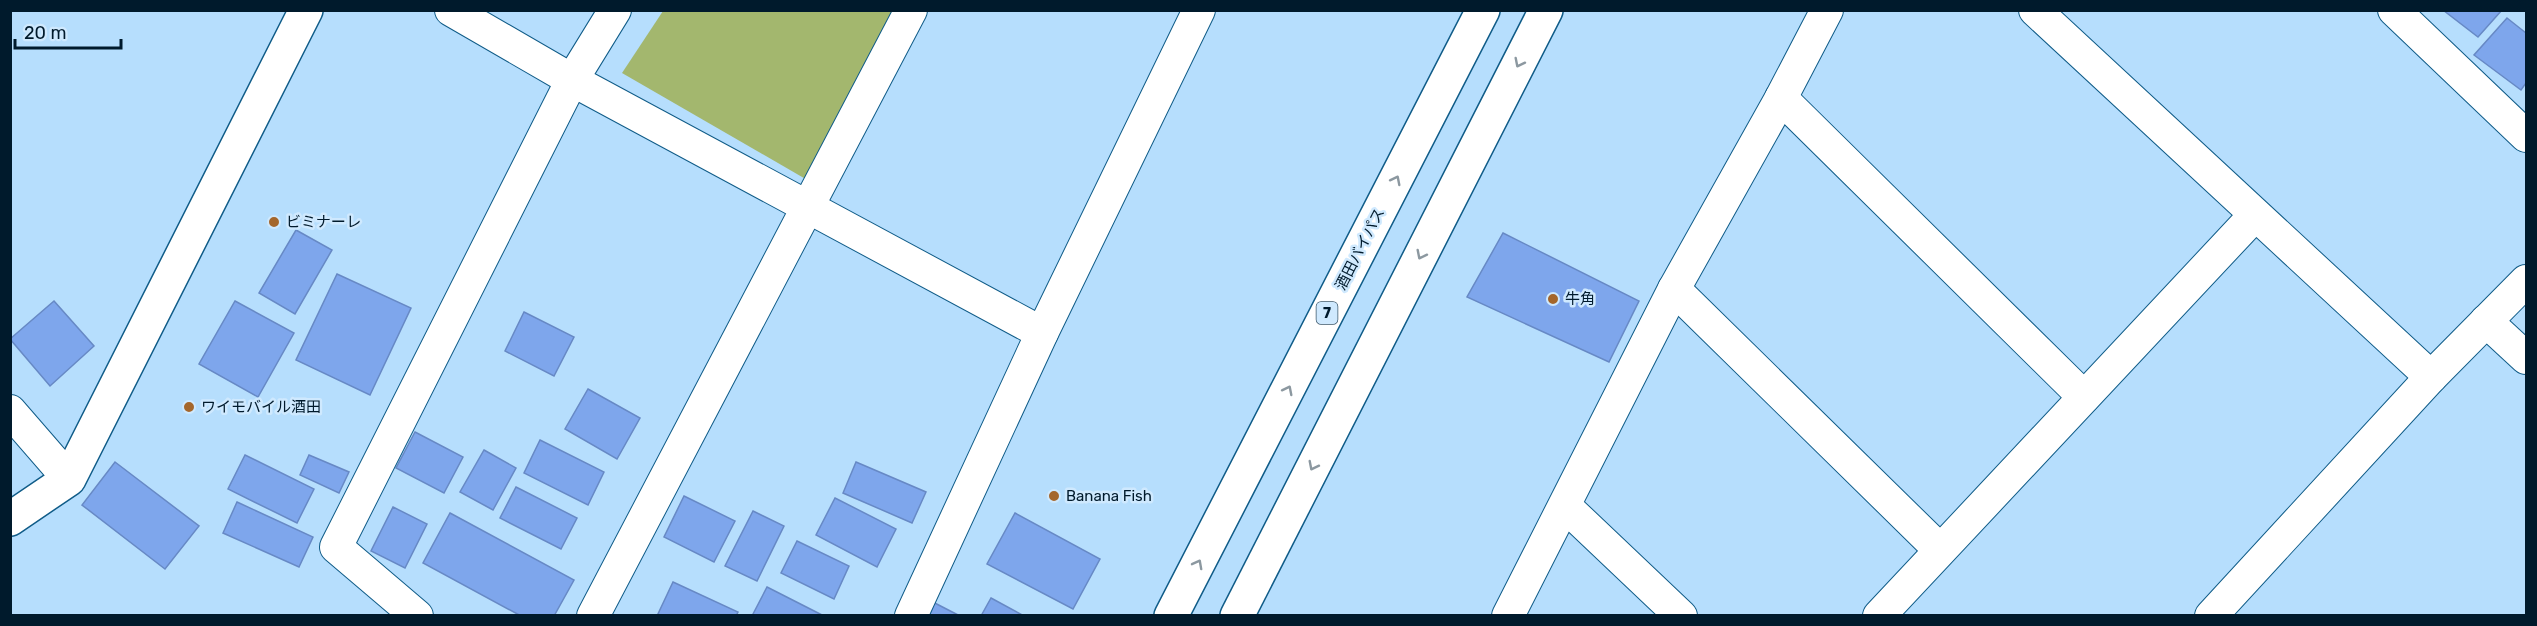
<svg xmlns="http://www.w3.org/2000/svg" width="2537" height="626" font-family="Rubik,'Noto Sans JP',sans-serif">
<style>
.green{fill:#a3b76e}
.building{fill:#7ea6ec;stroke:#6789c5;stroke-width:1.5}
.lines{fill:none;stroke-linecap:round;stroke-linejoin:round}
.minor-casing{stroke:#105c88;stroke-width:34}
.tertiary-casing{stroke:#105c88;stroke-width:36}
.trunk-casing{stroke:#105c88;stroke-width:36}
.minor{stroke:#fff;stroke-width:32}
.tertiary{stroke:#fff;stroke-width:33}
.trunk{stroke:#fff;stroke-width:33}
.oneway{stroke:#8c98a0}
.poi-dot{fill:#a4662b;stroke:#cfe9fe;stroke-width:2}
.labels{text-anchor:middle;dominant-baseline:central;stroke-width:5;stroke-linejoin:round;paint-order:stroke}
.shield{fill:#cfe9fe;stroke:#3e586b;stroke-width:1.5}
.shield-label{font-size:14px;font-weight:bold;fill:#001a2c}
.poi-label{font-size:15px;fill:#001a2c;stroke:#cfe9fe;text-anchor:start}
.street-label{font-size:15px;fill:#001a2c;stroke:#cfe9fe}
</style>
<rect width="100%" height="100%" fill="#b6defd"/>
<path class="green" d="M 663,11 L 906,11 L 809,181 L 622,73 Z"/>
<g class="building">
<path d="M 2443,10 L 2502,10 L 2478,37 Z"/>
<path d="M 2507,18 L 2526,33 L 2526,83 L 2521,90 L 2474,55 Z"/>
<path d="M 296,230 L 332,250 L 295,314 L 259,293 Z"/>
<path d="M 1503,233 L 1639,301 L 1609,362 L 1467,297 Z"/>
<path d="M 337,274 L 411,308 L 370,395 L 296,360 Z"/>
<path d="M 54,301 L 94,346 L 50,386 L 10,339 Z"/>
<path d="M 235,301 L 294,333 L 258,397 L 199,364 Z"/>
<path d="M 524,312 L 574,337 L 554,376 L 505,351 Z"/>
<path d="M 588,389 L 640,418 L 617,459 L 565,429 Z"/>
<path d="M 415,432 L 463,457 L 444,493 L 396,468 Z"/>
<path d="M 540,440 L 604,472 L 588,505 L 524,473 Z"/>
<path d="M 484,450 L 516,468 L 493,510 L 460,492 Z"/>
<path d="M 245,455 L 314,489 L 297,523 L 228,489 Z"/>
<path d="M 309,455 L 349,472 L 339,493 L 300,475 Z"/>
<path d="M 115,462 L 199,526 L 165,569 L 82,505 Z"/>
<path d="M 856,462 L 926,492 L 912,523 L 843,493 Z"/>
<path d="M 516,487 L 577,518 L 561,549 L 500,518 Z"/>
<path d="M 684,496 L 735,521 L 714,562 L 664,537 Z"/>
<path d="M 835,498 L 896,529 L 877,567 L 816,535 Z"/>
<path d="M 237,502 L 313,537 L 299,567 L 223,533 Z"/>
<path d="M 393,507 L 427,524 L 405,568 L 371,551 Z"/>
<path d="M 753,511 L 784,526 L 757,581 L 725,566 Z"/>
<path d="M 450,513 L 574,580 L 554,616 L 521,616 L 423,563 Z"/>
<path d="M 1015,513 L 1100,559 L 1073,609 L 987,564 Z"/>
<path d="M 797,541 L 849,566 L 834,599 L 781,573 Z"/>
<path d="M 673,582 L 738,612 L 736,616 L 657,616 Z"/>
<path d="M 767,587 L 824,616 L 752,616 Z"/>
<path d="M 991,598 L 1024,616 L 981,616 Z"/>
<path d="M 927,599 L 960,616 L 919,616 Z"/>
</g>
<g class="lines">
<g class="minor-casing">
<g id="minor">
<path d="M 451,10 L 572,80 L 1042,333"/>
<path d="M 2035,10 L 2431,377"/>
<path d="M 2394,10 L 2526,136"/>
<path d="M 1781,98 L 2084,397"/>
<path d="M 1674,289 L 1940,550"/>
<path d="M 2486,321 L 2526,358"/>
<path d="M 10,411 L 69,479"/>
<path d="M 1565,506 L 1681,616"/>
<path d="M 417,616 L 336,547 L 572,80 L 615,10"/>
<path d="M 593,616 L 911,10"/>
<path d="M 911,616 L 1042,333 L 1199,10"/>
<path d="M 1508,616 L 1674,289 L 1781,98 L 1827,10"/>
<path d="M 1879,616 L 2255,215"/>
<path d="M 2211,616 L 2431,377 L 2526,281"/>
</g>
</g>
<g class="tertiary-casing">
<path id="tertiary" d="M 10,519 L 69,479 L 306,10"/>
</g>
<g class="trunk-casing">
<g id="trunk">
<path d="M 1171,616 L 1483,10"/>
<path d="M 1237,616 L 1546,10"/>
</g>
</g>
<use href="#minor" class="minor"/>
<use href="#tertiary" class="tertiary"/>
<use href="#trunk" class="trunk"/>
</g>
<defs><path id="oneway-chevron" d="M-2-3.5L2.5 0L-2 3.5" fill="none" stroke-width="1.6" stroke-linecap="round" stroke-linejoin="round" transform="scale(1.5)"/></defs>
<g class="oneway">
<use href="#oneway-chevron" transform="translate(1519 63) rotate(117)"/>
<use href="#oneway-chevron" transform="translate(1396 180) rotate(-63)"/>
<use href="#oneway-chevron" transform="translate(1421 255) rotate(117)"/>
<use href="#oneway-chevron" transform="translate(1288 390) rotate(-63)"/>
<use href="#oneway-chevron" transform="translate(1313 466) rotate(117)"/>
<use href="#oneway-chevron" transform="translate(1198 564) rotate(-62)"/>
</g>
<g class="poi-dot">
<circle cx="274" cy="222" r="6"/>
<circle cx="1553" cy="299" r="6"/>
<circle cx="189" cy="407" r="6"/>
<circle cx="1054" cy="496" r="6"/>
</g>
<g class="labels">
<rect class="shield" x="1316.5" y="302" width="21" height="22" rx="4.5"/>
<g class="shield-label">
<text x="1327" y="313">7</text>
</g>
<g class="poi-label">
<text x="286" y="222">ビミナーレ</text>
<text x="1565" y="299">牛角</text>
<text x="201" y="407">ワイモバイル酒田</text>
<text x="1066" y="496">Banana Fish</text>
</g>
<g class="street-label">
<text transform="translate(1360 249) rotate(-63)">酒田バイパス</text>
</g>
</g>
<rect width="2537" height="626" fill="none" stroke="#001a2c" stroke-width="24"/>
<path d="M15 39v9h106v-9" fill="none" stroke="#001a2c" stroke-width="3"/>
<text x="24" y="39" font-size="18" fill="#001a2c" stroke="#cfe9fe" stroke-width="4.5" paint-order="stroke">20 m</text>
</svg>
